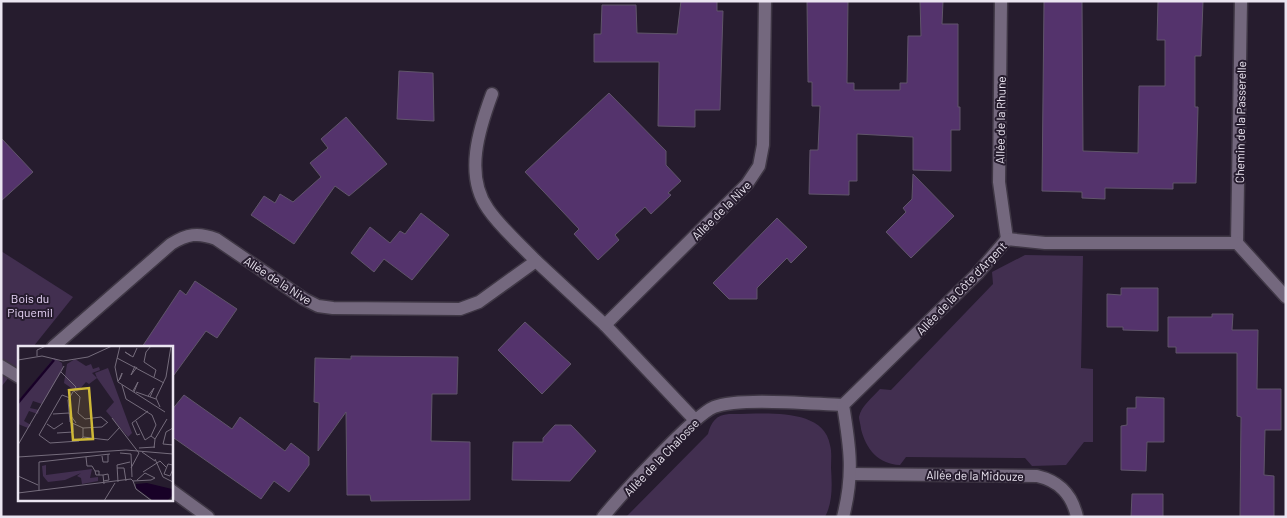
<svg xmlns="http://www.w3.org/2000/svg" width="1287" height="518" font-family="Barlow,sans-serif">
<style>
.green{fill:#422f50}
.building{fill:#54336c;stroke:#60556a}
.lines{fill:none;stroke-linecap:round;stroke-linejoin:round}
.minor-casing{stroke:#3f3745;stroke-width:15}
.minor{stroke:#74687e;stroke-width:12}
.labels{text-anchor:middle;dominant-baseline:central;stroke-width:4;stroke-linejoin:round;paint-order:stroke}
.street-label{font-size:12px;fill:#ebe5f1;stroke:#261c2e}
.park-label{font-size:12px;fill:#e8d5f8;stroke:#261c2e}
.inset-river{fill:none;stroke:#180127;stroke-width:2.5}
.inset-road{fill:none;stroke:#756c7c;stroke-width:1}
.view{fill:#ceb837;fill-opacity:0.15;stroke:#ceb837;stroke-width:2.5}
.inset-edge{fill:none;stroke:#ebe5f1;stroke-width:2.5}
</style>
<rect width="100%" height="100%" fill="#261c2e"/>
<g class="green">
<path d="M 1,251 L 73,297 L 33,347 L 19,347 L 19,365 L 1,387 Z"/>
<path d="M 1025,255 L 1083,256 L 1081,368 L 1093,369 L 1093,442 L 1084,442 L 1066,465 L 1032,466 L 1025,458 L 906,457 L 900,465 C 878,464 866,449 861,429 C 861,426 859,420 859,417 C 861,406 873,397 880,389 L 891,390 L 993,284 L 992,272 Z"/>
<path d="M 729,414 C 758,415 823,405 830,445 C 832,452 831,460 831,468 C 832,484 833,502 825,517 L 626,517 L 708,434 C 711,422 716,415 729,414 Z"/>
</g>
<g class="building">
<path d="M 681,1 L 717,1 L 717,11 L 723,11 L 720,110 L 695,110 L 695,127 L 658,126 L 659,62 L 594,62 L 594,34 L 601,34 L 602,5 L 636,5 L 637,33 L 677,34 Z"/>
<path d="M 807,1 L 848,1 L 847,83 L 854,83 L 854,90 L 900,90 L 900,83 L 907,83 L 908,36 L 921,36 L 920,1 L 943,1 L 942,24 L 958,24 L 958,107 L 960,107 L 960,130 L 951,130 L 951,171 L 913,170 L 913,137 L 857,134 L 857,181 L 849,181 L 849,195 L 809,194 L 810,150 L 818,150 L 820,106 L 812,106 L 812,82 L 808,82 Z"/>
<path d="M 1044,1 L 1082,1 L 1083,151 L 1138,153 L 1139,86 L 1165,86 L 1165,40 L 1157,40 L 1158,1 L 1203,1 L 1201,56 L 1195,56 L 1195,107 L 1198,107 L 1196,183 L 1173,183 L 1173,189 L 1105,188 L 1105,199 L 1082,198 L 1082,192 L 1042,191 Z"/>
<path d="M 399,71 L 433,73 L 434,121 L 397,119 Z"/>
<path d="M 609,93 L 666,151 L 666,165 L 681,181 L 668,193 L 671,195 L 651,214 L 645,207 L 615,235 L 619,240 L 598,260 L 574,234 L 579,229 L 525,172 Z"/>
<path d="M 346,117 L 387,164 L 349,196 L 335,186 L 294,244 L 251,215 L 264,196 L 275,203 L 280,194 L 293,202 L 321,177 L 310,163 L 328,148 L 321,139 Z"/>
<path d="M 1,138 L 33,172 L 1,201 Z"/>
<path d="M 913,174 L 954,216 L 911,258 L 886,232 L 906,212 L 903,208 L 912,199 Z"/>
<path d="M 421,213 L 449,235 L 412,280 L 384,259 L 374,272 L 351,253 L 370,227 L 390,243 L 400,231 L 405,234 Z"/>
<path d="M 777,218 L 807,247 L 791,263 L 787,258 L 757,288 L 757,299 L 729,299 L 713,283 Z"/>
<path d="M 195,281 L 237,309 L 217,338 L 206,331 L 171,379 L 171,347 L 142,347 L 180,290 L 186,295 Z"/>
<path d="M 1121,288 L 1158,288 L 1158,331 L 1123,330 L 1123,327 L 1107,327 L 1107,294 L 1121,295 Z"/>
<path d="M 1212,314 L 1233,314 L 1232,330 L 1258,330 L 1257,389 L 1281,389 L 1281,430 L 1265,430 L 1264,475 L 1274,476 L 1274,517 L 1240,517 L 1241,417 L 1237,416 L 1237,353 L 1176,353 L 1176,347 L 1168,347 L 1168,317 L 1212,317 Z"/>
<path d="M 525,322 L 571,364 L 542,394 L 498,350 Z"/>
<path d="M 351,356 L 458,357 L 457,394 L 432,394 L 431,441 L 470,442 L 470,500 L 371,501 L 370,495 L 347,495 L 346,412 L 318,451 L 319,403 L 314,402 L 315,358 L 351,359 Z"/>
<path d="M 184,395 L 232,429 L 240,417 L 285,451 L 291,443 L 309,457 L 309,465 L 289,492 L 274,481 L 261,499 L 171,436 L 171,411 Z"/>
<path d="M 1136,397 L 1164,398 L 1164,442 L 1147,442 L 1146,471 L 1121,470 L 1121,426 L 1127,425 L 1127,408 L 1136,408 Z"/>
<path d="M 555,425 L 571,425 L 596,451 L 570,481 L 512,480 L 513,442 L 543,442 L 543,438 Z"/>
<path d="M 1132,494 L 1163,494 L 1163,517 L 1131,517 Z"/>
</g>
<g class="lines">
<g class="minor-casing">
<g id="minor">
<path d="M 1001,1 L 999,182 L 1007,239"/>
<path d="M 492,94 C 479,129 464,175 488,209 C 501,228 520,244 536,261"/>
<path d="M 1237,243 L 1241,1"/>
<path d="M 605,325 L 695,420"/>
<path d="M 53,347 L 171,244 C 187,234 198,232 216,239 L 304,299 L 318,306 L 333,308 L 460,309 L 479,302 L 536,261 L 605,325 L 747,184 L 759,166 L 763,145 L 765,1"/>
<path d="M 1,366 L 19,377"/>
<path d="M 851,474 L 1037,476 C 1059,481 1072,494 1077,517"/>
<path d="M 171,490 L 208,517"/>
<path d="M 603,517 C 620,496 694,415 714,407 C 740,397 812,404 843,405"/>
<path d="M 843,517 C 854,475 850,447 843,405 L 977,274 L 1007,239 L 1045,243 L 1237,243 L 1286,297"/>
</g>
</g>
<use href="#minor" class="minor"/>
</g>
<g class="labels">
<g class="street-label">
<text transform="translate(1000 120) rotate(-89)">Allée de la Rhune</text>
<text transform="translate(1240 122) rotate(-89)">Chemin de la Passerelle</text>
<text transform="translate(721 210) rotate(-45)">Allée de la Nive</text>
<text transform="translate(278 280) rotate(33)">Allée de la Nive</text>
<text transform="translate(961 288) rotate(-46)">Allée de la Côte d'Argent</text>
<text transform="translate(661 457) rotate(-46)">Allée de la Chalosse</text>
<text transform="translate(975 475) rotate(1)">Allée de la Midouze</text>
</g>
<g class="park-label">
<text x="30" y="298">Bois du<tspan x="30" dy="14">Piquemil</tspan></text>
</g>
</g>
<g transform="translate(18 346)">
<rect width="155" height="155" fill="#261c2e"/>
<path d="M 36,12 L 44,17 L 45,23 L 24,58 L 15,55 L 12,62 L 21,64 L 20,68 L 11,65 L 6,75 L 13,79 L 10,82 L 0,78 L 0,56 ZM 57,13 L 68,20 L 73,18 L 75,23 L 81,21 L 82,24 L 74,27 L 79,32 L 77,27 L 90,22 L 114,87 L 110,91 L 88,65 L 96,56 L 79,32 L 71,38 L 68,36 L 59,46 L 46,37 L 49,18 ZM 28,119 L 28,129 L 74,123 L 72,132 L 80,131 L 80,135 L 64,138 L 63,132 L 59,130 L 63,127 L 47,134 L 30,136 L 25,130 L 24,120 Z" fill="#422f50"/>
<path d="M 129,137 L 154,143 L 155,149 L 149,155 L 136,155 L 118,142 L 118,138 Z" fill="#180127"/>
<path class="inset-river" d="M 0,57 L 36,14"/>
<path class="inset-road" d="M 102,0 L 97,21 L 100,36 L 147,66M 133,0 L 128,6 L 126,16 L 138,24 L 136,31M 19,10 L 19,4 L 28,0M 113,10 L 107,6 L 115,11 L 119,2M 99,12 L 146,37M 0,14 L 24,10 L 45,15 L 70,11 L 94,0M 117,20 L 113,29 L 119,21M 43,26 L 58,41M 100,35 L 102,33 L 104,28 L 104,27 L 101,34M 104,39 L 108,53 L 134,69 L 138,79 L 133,90 L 137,93M 56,45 L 62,51 L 60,67 L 67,73 L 83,71 L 89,76M 115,45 L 120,36 L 116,46M 118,46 L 138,53M 130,50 L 136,42 L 132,51M 142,61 L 138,52 L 148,31 L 153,0M 35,68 L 51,67 L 58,77M 94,72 L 121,107 L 113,122M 118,75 L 127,94 L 133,90M 29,78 L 36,83 L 45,77M 65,82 L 84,81 L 90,76M 155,82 L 148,86 L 145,98 L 155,99M 39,87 L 55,86 L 55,77M 122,88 L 119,89 L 114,77 L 130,65M 21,89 L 32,97 L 61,95 L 65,91 L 65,82 L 52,76 L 50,54 L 58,41M 21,89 L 44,49 L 52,52M 65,91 L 90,94 L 102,81M 0,99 L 46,20M 121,102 L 137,101M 136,102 L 137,93 L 149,73M 124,106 L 137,115M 102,107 L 113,108 L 114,131M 84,110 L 85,116 L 90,116 L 90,108M 0,111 L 108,104 L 155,108M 68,111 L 69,120 L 74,120 L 77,125M 137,113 L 145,131 L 155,136M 155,119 L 150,118 L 146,128 L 152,130 L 155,123M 99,122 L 106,122 L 108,135M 125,126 L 142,115 L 148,121M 81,129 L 81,125 L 77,125 L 78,129 L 85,129 L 86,138M 85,129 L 90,128 L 91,134 L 85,135M 0,130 L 20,139M 113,133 L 115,135 L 133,134 L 137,132 L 127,127 L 119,134M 115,135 L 118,143 L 134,155M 100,136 L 99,119 L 112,116M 21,145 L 21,116 L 92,108M 0,147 L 113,133M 86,155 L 97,137"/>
<path class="view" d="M 71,42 L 75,93 L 55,94 L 51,44 Z"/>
<rect width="155" height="155" class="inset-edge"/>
</g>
<rect width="1287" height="518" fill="none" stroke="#ebe5f1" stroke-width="5"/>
</svg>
